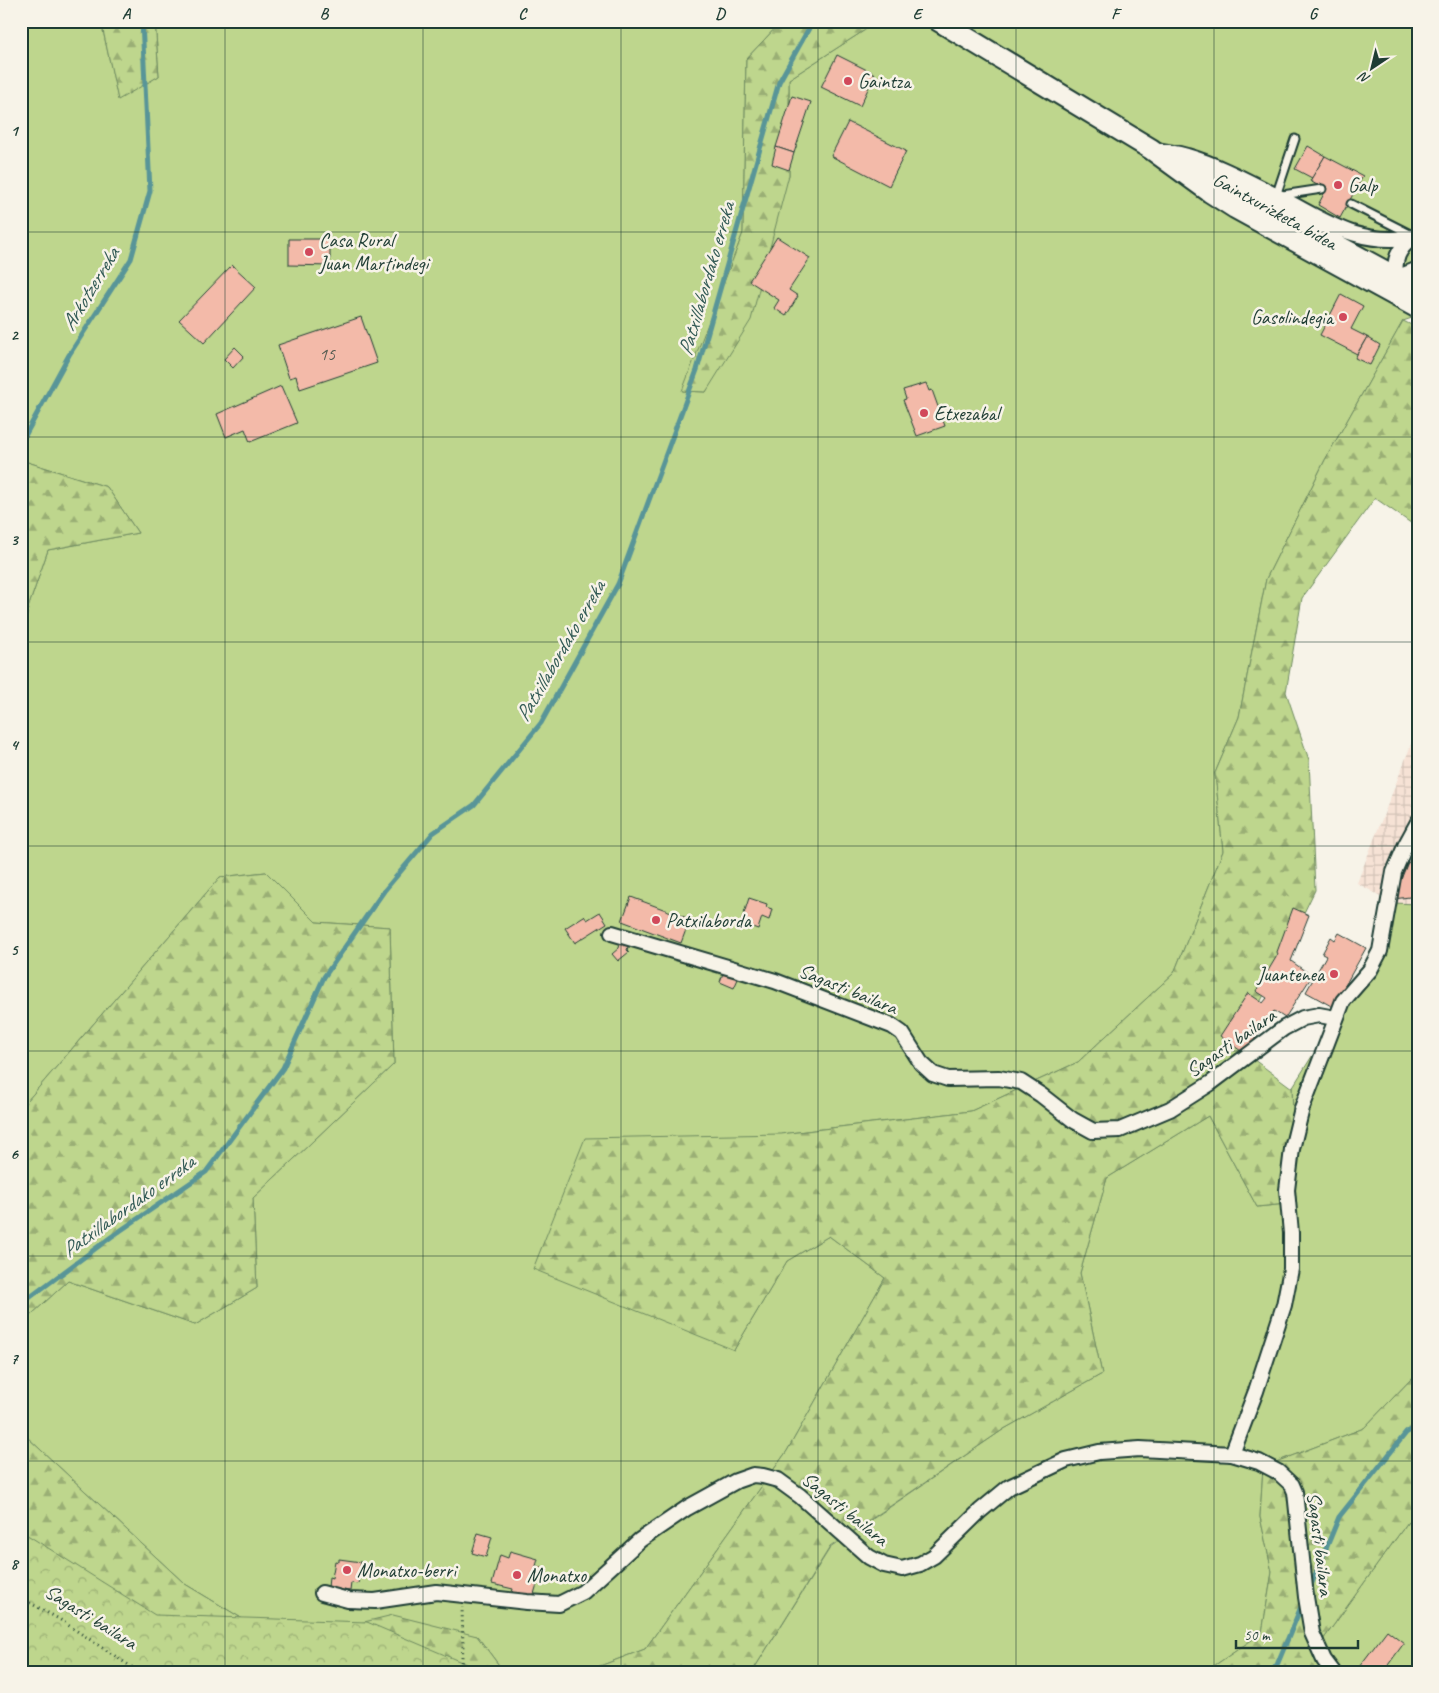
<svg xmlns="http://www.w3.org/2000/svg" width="1439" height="1693" font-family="Caveat,sans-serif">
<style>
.industrial{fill:url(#industrial-grid)}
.grass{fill:#bed68d;stroke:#6e8a60}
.forest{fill:url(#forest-firs);stroke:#6e8a60}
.park{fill:url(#park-crowns);stroke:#6e8a60}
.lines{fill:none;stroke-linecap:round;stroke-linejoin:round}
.stream{stroke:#599598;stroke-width:5}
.building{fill:#f3baa9;stroke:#1f3d34}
.lane-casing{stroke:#1f3d34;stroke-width:11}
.street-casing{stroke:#1f3d34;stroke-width:18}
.secondary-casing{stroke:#1f3d34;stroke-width:24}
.path{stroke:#1f3d34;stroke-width:3;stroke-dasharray:1 4;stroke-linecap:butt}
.lane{stroke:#f7f3e8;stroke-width:7}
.street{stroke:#f7f3e8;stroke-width:14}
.secondary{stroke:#f7f3e8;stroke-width:20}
.grid{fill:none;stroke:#1f3d34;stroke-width:1;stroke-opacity:0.55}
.poi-dot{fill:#d1495b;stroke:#f7f3e8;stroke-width:2}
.labels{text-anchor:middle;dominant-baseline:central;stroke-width:5;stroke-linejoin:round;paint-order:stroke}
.number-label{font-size:18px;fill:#545c51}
.poi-label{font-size:20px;fill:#1f3d34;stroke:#f7f3e8;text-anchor:start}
.street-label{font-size:20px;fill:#1f3d34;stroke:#f7f3e8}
.water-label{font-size:21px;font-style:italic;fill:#325a55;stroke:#f7f3e8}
.neatline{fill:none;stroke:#1f3d34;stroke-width:2}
.grid-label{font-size:16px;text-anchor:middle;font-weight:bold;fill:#1f3d34}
</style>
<defs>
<pattern id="industrial-grid" width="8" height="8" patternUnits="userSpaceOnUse" patternTransform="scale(1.25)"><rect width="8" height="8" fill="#f6e2d5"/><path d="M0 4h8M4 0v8" fill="none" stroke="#d2c3b7"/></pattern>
<pattern id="forest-firs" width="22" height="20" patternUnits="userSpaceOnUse" patternTransform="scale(1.25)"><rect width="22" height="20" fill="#bed68d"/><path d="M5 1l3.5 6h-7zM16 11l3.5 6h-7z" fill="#9aaf74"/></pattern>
<pattern id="park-crowns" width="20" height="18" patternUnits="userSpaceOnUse" patternTransform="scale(1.25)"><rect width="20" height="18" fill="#bed68d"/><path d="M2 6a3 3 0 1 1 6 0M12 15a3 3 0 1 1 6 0" fill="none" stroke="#9aaf74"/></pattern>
</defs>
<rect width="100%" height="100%" fill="#f7f3e8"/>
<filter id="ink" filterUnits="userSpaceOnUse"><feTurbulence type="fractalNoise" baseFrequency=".02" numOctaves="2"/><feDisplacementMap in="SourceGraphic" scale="10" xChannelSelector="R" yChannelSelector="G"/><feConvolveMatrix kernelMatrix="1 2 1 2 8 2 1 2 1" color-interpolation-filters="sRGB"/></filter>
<g filter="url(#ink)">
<path class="industrial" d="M 1418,727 L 1418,904 L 1393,903 L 1357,883 Z"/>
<g class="grass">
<path d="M 21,21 L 101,21 L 118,99 L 159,76 L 155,21 L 782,21 L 746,59 L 743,233 L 683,391 L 706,392 L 789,175 L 789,79 L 879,21 L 1418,21 L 1418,316 L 1403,321 L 1325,460 L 1266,579 L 1239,717 L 1215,773 L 1223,851 L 1174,973 L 1078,1062 L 971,1111 L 781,1134 L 734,1350 L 787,1261 L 829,1236 L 885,1278 L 787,1451 L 645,1649 L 584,1672 L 504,1672 L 477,1636 L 281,1642 L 185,1584 L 28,1438 L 21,1435 L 21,1324 L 68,1281 L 195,1325 L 257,1288 L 253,1198 L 394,1064 L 390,927 L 316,922 L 266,872 L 220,877 L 21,1108 L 21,650 L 28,608 L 48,550 L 138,533 L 107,487 L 21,460 Z"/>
<path d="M 1393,903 L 1418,904 L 1418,1372 L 1364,1428 L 1263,1467 L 1260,1517 L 1272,1572 L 1262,1633 L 1205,1672 L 752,1672 L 830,1548 L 1004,1429 L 1102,1374 L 1080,1273 L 1107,1178 L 1208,1116 L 1257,1207 L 1296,1203 L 1292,1088 L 1350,996 Z"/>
<path d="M 1418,1508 L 1418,1672 L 1320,1672 L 1315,1651 Z"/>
</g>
<g class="forest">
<path d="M 101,21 L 155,21 L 159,76 L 118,100 Z"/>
<path d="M 782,21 L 879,21 L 789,79 L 789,175 L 751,320 L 706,392 L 682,391 L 743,233 L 746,59 Z"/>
<path d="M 1403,321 L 1418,328 L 1418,528 L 1375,498 L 1302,598 L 1286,692 L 1309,760 L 1315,890 L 1238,1048 L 1292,1088 L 1296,1203 L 1257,1207 L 1208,1116 L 1107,1178 L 1080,1273 L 1102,1374 L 1004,1429 L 830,1547 L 752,1672 L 584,1672 L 645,1649 L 787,1451 L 885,1278 L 829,1236 L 787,1261 L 734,1350 L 533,1269 L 585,1138 L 781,1134 L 971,1111 L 1078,1062 L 1174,973 L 1223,851 L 1215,773 L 1239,717 L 1266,579 L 1325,460 Z"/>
<path d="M 21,460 L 107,487 L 138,533 L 48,550 L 28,608 L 21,650 Z"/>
<path d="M 266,872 L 316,922 L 390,927 L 394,1064 L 253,1198 L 257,1288 L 195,1325 L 68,1281 L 21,1324 L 21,1108 L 220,877 Z"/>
<path d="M 1418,1372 L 1418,1508 L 1315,1651 L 1320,1672 L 1205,1672 L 1262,1633 L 1272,1572 L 1260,1517 L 1263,1467 L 1364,1428 Z"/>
<path d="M 21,1435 L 28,1438 L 185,1584 L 281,1642 L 393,1615 L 477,1636 L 504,1672 L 178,1672 L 120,1592 L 21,1591 Z"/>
</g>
<path class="park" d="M 21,1531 L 155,1615 L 367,1622 L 485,1672 L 21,1672 Z"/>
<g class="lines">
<g class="stream">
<path d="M 21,443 L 69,355 L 131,259 L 150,191 L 142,21"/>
<path d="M 21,1304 L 111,1237 L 206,1172 L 283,1068 L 324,977 L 384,891 L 433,833 L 474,805 L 541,723 L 618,584 L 697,370 L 779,82 L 813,21"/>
<path d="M 1309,1590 L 1339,1517 L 1406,1433 L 1418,1424"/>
<path d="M 1271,1672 L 1277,1665 L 1303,1602"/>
</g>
</g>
<g class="building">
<path d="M 837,55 L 875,74 L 860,106 L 821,87 Z"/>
<path d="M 792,96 L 811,102 L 794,153 L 776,147 Z"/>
<path d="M 848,122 L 906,151 L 889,186 L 831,156 Z"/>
<path d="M 1308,146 L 1325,156 L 1312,178 L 1295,169 Z"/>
<path d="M 776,147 L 794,153 L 789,170 L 772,164 Z"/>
<path d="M 1325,156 L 1363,176 L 1340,218 L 1318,205 L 1326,190 L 1310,181 Z"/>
<path d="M 777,237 L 810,258 L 789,290 L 798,296 L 786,316 L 774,308 L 779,300 L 749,281 Z"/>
<path d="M 289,239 L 330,239 L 330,266 L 289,265 Z"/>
<path d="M 232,265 L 256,287 L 204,343 L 179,320 Z"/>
<path d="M 1341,294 L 1363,306 L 1351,329 L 1367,337 L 1357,354 L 1320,335 Z"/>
<path d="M 361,317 L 377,363 L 300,389 L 296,376 L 289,378 L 278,345 Z"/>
<path d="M 1367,337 L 1380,345 L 1370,365 L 1355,358 Z"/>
<path d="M 235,347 L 244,356 L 233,368 L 224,359 Z"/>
<path d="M 926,383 L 929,391 L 932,390 L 945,426 L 917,436 L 903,400 L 906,399 L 903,390 Z"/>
<path d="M 281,386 L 297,423 L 250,442 L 245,429 L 226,437 L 217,414 Z"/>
<path d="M 1408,862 L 1418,866 L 1418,896 L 1393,899 Z"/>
<path d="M 631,897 L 690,919 L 681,943 L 622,921 Z"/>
<path d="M 749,898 L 767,904 L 766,907 L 772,909 L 769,920 L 762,917 L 758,929 L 741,923 Z"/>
<path d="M 1293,908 L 1309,915 L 1291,961 L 1312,976 L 1285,1018 L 1274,1011 L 1252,1043 L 1241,1051 L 1220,1036 L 1248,993 L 1263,1003 L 1267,998 L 1256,991 L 1278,954 L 1277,952 Z"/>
<path d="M 600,912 L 607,923 L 575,943 L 565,928 L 584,916 L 587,920 Z"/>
<path d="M 1339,933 L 1366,948 L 1333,1007 L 1306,992 L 1326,956 L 1322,954 L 1331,937 L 1335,940 Z"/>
<path d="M 621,941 L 629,944 L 627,950 L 629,952 L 618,961 L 612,954 L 619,948 Z"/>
<path d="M 723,973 L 738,979 L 734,988 L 720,982 Z"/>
<path d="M 478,1533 L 492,1537 L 486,1557 L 472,1553 Z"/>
<path d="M 510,1551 L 538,1559 L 536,1566 L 542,1567 L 532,1601 L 511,1596 L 513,1589 L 492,1584 L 500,1555 L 508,1558 Z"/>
<path d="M 339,1559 L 361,1562 L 358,1584 L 351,1583 L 350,1591 L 328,1588 L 329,1577 L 332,1578 L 335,1561 L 339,1562 Z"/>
<path d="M 1387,1630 L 1404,1643 L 1383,1672 L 1365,1672 L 1359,1667 Z"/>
</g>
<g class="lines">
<g class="lane-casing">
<g id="lane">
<path d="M 1295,139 L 1276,196 L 1322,189"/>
<path d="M 1351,204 L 1412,235"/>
</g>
</g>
<g class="street-casing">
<g id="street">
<path d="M 1157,150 C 1167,152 1178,153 1187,156 C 1218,165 1247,181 1275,195 C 1325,220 1356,247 1415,237"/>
<path d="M 1415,237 C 1399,246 1393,260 1396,278 L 1418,269"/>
<path d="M 612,933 L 775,981 L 892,1026 L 902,1033 L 921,1063 L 933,1074 L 948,1079 L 999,1078 L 1021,1082 L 1041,1095 L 1073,1120 L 1093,1131 L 1120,1130 L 1170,1109 L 1211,1083 L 1284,1028 L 1303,1018 L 1319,1015 L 1335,1018"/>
<path d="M 1232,1454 L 1256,1391 L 1284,1305 L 1291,1269 L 1291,1233 L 1287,1190 L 1292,1149 L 1302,1108 L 1343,1001 L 1370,970 L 1380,951 L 1394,872 L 1406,844 L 1418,822"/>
<path d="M 322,1593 L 348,1600 L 375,1601 L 436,1592 L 527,1602 L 559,1604 L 583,1592 L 640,1540 L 687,1508 L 736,1481 L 753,1475 L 763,1476 L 778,1480 L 800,1496 L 869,1557 L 884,1565 L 902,1569 L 920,1564 L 934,1556 L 980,1511 L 1009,1487 L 1066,1460 L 1099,1452 L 1140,1449 L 1232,1454 L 1259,1462 L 1278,1472 L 1292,1485 L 1295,1492 L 1306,1597 L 1312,1633 L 1324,1660 L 1333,1672"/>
</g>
</g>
<g class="secondary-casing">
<g id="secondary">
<path d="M 939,21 L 1151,149 L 1210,192 L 1235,208 L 1418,308"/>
<path d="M 1192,167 L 1418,289"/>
</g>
</g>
<g class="path">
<path d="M 21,1598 L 59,1619 L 139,1672"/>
<path d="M 460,1672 L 463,1649 L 462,1607"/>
</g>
<use href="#lane" class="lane"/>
<use href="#street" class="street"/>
<use href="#secondary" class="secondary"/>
</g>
</g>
<path class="grid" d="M 225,21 L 225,1672M 423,21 L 423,1672M 621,21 L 621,1672M 818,21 L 818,1672M 1016,21 L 1016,1672M 1214,21 L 1214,1672M 21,232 L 1418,232M 21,437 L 1418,437M 21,642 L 1418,642M 21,846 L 1418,846M 21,1051 L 1418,1051M 21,1256 L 1418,1256M 21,1461 L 1418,1461"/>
<g class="poi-dot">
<circle cx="848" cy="81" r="5"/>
<circle cx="1338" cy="185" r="5"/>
<circle cx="309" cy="252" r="5"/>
<circle cx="1343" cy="317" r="5"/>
<circle cx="924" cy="413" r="5"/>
<circle cx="656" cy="920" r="5"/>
<circle cx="1334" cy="974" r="5"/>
<circle cx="347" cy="1570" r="5"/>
<circle cx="517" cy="1575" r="5"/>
</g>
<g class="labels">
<g class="number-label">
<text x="327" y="354">15</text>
</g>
<g class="poi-label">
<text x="858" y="81">Gaintza</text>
<text x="1348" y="185">Galp</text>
<text x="319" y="240">Casa Rural<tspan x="319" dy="23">Juan Martindegi</tspan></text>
<text x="1333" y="317" text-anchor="end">Gasolindegia</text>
<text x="934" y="413">Etxezabal</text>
<text x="666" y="920">Patxilaborda</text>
<text x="1324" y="974" text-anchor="end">Juantenea</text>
<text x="357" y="1570">Monatxo-berri</text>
<text x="527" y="1575">Monatxo</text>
</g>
<g class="street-label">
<text transform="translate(1275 211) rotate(29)">Gaintxurizketa bidea</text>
<text transform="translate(848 989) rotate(22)">Sagasti bailara</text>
<text transform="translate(1231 1043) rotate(-35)">Sagasti bailara</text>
<text transform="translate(845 1509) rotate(39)">Sagasti bailara</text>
<text transform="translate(1320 1544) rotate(83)">Sagasti bailara</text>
<text transform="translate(91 1617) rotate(32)">Sagasti bailara</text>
</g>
<g class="water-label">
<text transform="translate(706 279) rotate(-74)">Patxillabordako erreka</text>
<text transform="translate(90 289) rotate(-59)">Arkotzerreka</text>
<text transform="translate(560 651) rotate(-60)">Patxillabordako erreka</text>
<text transform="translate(128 1206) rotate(-36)">Patxillabordako erreka</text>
</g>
</g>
<rect width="1439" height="1693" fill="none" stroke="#f7f3e8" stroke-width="55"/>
<g transform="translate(1372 68) rotate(215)" stroke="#f7f3e8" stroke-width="4" paint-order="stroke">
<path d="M0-4L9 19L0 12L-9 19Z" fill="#1f3d34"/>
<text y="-8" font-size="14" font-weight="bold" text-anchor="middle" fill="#1f3d34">N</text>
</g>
<path d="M1236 1640v8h122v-8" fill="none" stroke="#1f3d34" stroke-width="2.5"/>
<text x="1244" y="1640" font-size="15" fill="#1f3d34" stroke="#f7f3e8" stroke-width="4" paint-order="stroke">50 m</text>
<rect x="28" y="28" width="1384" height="1638" class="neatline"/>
<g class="grid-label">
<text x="126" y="19">A</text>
<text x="324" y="19">B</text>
<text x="522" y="19">C</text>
<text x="720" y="19">D</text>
<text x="917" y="19">E</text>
<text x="1115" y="19">F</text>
<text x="1313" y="19">G</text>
<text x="14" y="136">1</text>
<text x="14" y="340">2</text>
<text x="14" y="545">3</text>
<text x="14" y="750">4</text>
<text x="14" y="955">5</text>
<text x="14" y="1159">6</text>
<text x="14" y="1364">7</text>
<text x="14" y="1569">8</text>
</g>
</svg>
